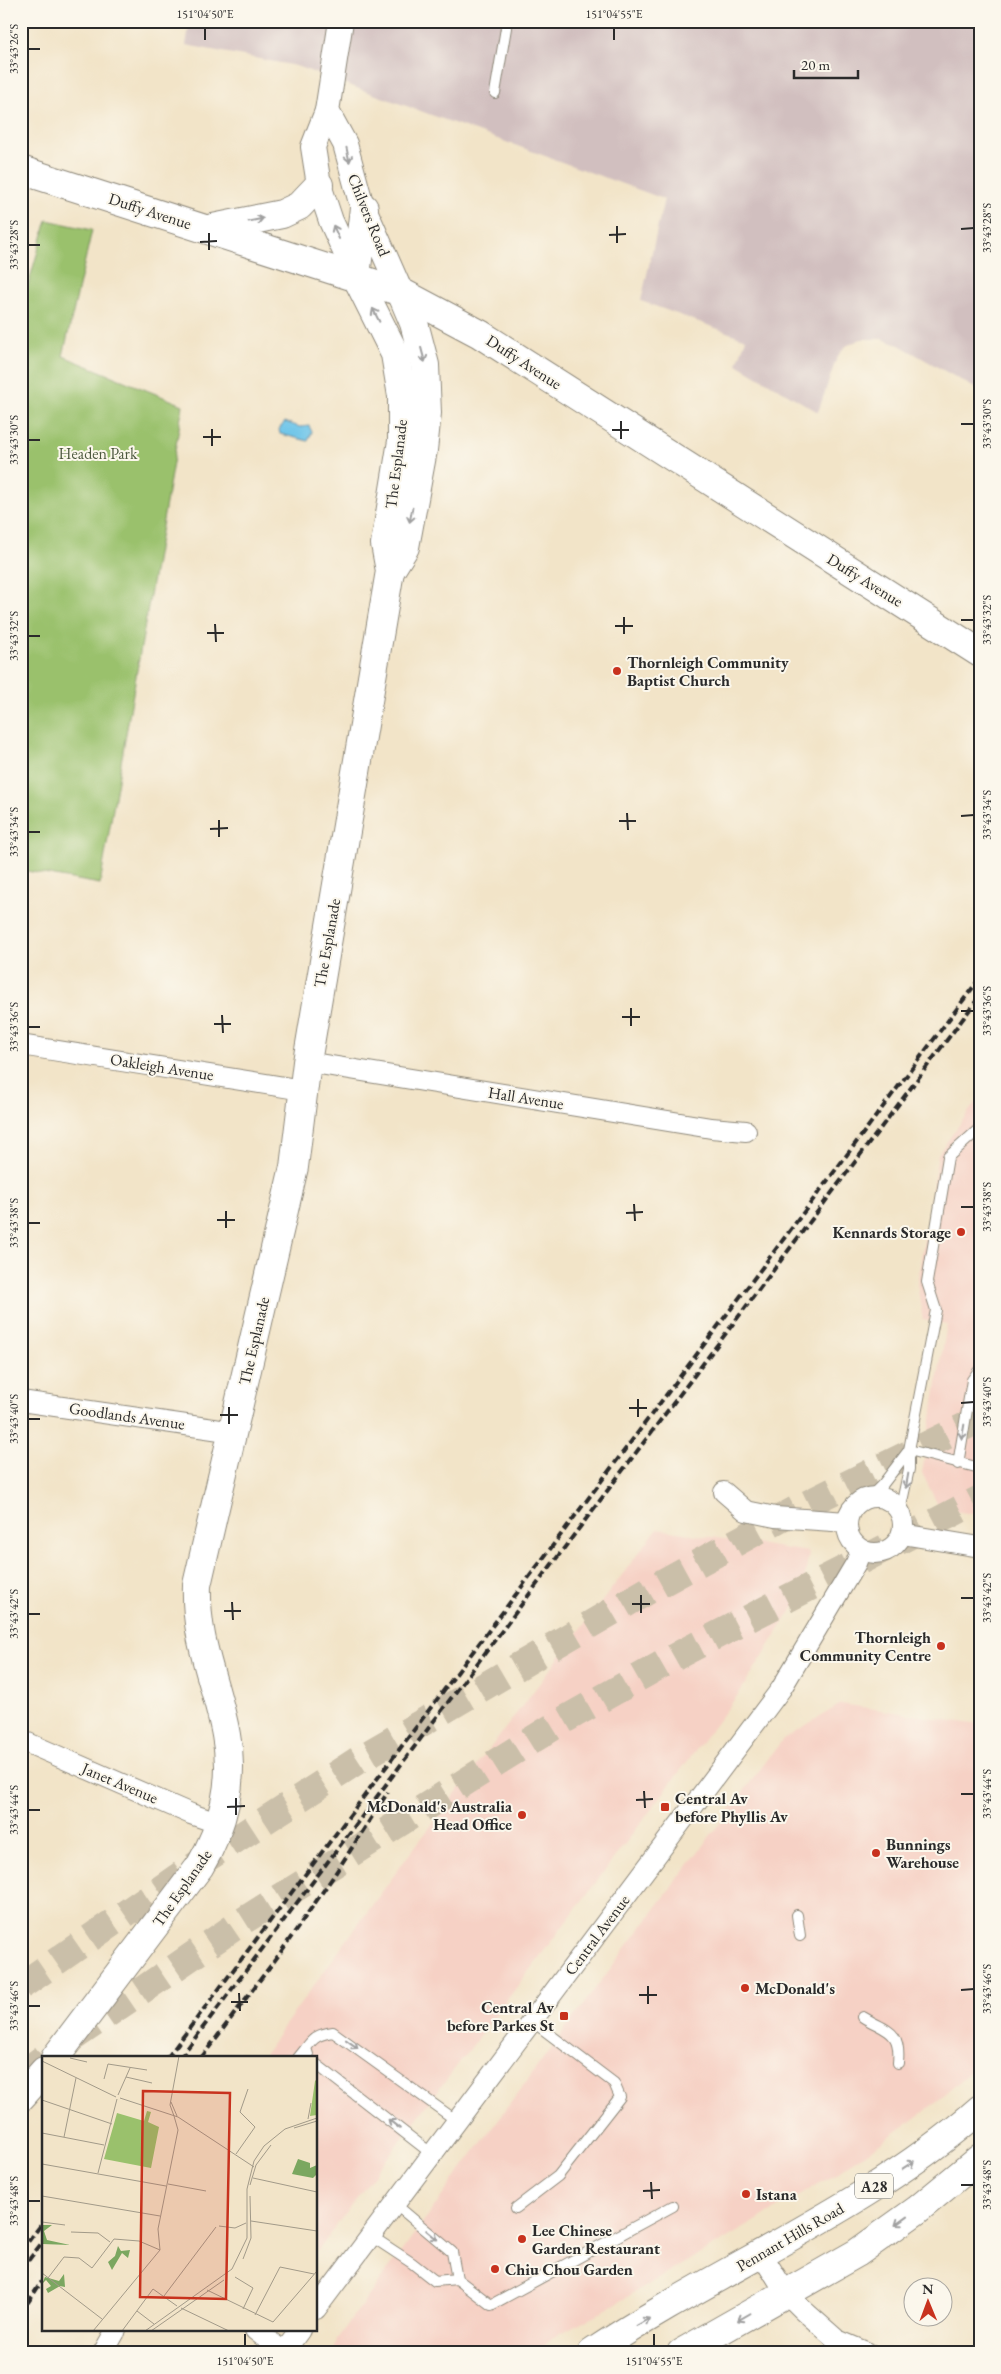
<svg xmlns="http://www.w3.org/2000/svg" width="1001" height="2374" font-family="'EB Garamond',serif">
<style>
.built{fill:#f6d1c5}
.industrial{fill:#d1bfbf}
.green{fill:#9ac16c;stroke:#62764c}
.water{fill:#6cc4e9;stroke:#4c788a}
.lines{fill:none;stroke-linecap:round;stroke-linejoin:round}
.motorway-tunnel{stroke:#cabfa9;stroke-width:28;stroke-dasharray:28 14;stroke-linecap:butt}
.service-casing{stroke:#8e887a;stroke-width:12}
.minor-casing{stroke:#8e887a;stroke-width:22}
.tertiary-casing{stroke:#8e887a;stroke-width:26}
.secondary-casing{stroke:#8e887a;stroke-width:30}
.trunk-casing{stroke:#8e887a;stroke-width:30}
.service{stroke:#fff;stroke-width:10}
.minor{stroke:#fff;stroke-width:20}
.tertiary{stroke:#fff;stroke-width:24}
.secondary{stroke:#fff;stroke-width:28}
.trunk{stroke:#fff;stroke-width:28}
.rail{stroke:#2b2b2b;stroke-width:4;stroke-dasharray:8 4;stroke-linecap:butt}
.oneway{stroke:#a0a0a0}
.ticks{fill:none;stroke:#2b2b2b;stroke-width:2}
.poi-dot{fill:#c8321e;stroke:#fbf7ec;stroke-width:2}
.labels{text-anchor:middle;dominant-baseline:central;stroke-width:4;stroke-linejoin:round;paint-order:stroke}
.shield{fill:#fbf7ec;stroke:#696865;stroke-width:1}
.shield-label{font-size:15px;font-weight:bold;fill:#2b2b2b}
.street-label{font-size:16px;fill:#2b2b2b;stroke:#fbf7ec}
.park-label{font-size:16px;fill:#4c583e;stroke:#fbf7ec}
.poi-label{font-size:16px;font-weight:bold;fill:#2b2b2b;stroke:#fbf7ec;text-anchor:start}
.inset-road{fill:none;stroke:#a29a89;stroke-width:1}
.view{fill:#c8321e;fill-opacity:0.15;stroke:#c8321e;stroke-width:2.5}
.inset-edge{fill:none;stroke:#2b2b2b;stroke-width:2.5}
.neatline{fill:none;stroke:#2b2b2b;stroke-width:2}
.ticks-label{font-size:12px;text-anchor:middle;fill:#2b2b2b}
</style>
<rect width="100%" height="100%" fill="#fbf7ec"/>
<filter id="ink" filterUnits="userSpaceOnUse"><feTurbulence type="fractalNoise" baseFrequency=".02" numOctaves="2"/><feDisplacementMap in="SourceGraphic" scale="10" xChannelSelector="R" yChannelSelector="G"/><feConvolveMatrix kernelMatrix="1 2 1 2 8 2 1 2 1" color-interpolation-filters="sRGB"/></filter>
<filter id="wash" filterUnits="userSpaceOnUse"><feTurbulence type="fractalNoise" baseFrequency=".0096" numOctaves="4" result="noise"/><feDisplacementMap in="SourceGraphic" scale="20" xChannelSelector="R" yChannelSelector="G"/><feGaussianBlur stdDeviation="1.12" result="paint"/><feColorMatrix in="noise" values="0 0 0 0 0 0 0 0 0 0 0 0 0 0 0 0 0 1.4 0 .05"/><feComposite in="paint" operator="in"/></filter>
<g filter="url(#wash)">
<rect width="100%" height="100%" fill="#f2e4c8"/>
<g class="built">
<path d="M 980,1096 L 980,1515 L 940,1509 L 922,1473 L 947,1324 L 923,1320 L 917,1284 L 938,1154 Z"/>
<path d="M 657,1529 L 809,1552 L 802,1594 L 740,1692 L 316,2252 L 316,2058 L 261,2058 L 408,1856 Z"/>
<path d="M 841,1704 L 980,1725 L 980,2064 L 923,2113 L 834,2175 L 605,2310 L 558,2334 L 535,2353 L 334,2353 L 337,2339 L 562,2033 L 783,1739 Z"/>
</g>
<path class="industrial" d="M 190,21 L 980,21 L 980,391 L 899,345 L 882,339 L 861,339 L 846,346 L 837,357 L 818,412 L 737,364 L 746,339 L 641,301 L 664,199 L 296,66 L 186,45 Z"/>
<path class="green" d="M 47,220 L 92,230 L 63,356 L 183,405 L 100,884 L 21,870 L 21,309 Z"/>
<path class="water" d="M 285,422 L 300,427 L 309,426 L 312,432 L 308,441 L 280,434 L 279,429 Z"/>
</g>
<g filter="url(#ink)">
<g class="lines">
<g class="motorway-tunnel">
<path d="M 21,1986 L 184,1873 L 360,1759 L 649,1590 L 799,1508 L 980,1419"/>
<path d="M 71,2039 L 243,1921 L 564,1720 L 682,1653 L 980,1499"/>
<path d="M 21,2075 L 44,2058"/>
</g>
<g class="service-casing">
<g id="service">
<path d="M 495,93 L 506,28 L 505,21"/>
<path d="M 909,1450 L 980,1468"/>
<path d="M 958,1464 L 972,1380 L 980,1369"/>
<path d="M 870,1497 L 883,1484 L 909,1450"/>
<path d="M 900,1511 L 909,1469 L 909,1450 L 936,1310 L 927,1282 L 948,1157 L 980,1128"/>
<path d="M 797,1915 L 800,1936"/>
<path d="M 863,2017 C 888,2032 901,2030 898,2063"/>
<path d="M 298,2058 L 306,2048"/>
<path d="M 309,2058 L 306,2048 C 314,2037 319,2034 333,2032 L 457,2121"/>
<path d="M 316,2064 L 432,2154"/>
<path d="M 395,2204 L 452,2252 L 457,2279 L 491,2305 L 673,2206"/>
<path d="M 516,2208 L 558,2176 L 620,2097 L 614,2083 L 532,2021"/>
<path d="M 371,2236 L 412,2263 L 435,2281 L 457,2279"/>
</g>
</g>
<g class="minor-casing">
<g id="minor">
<path d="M 21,1045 L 303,1090"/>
<path d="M 307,1062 L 711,1128 L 746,1131"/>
<path d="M 21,1401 L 234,1432"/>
<path d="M 724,1492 L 746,1511 L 775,1517 L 847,1522"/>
<circle cx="875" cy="1525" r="28"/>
<path d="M 902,1534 L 980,1547"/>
<path d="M 21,1740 L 191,1814 L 220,1824"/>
<path d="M 761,2253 L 786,2293 L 802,2309 L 837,2340 L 868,2353"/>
<path d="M 316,2309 L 781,1689 L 856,1563 L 861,1550"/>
<path d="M 255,2330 L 285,2353"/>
<path d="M 284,2352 L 300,2330"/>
<path d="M 103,2353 L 116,2330"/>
</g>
</g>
<g class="tertiary-casing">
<g id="tertiary">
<path d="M 341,21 L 327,111 L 313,147 L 319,185 L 331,221 L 356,276"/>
<path d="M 327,111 L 345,144 L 360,199 L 401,292"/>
</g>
</g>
<g class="secondary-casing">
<g id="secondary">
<path d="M 21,170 L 401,292 L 480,334 L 980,653"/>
<path d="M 213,228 L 282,214 L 299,206 L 319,185"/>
<path d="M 356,276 L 364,208"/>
<path d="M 390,571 L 405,547 L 423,450 L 427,413 L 425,365 L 414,323 L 401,292"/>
<path d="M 55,2058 L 200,1866 C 223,1827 235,1781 226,1735 C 216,1680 195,1644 197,1585 L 294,1167 L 307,1062 L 390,571 L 385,544 L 402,441 L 402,396 L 395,354 L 356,276"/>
<path d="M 21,2097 L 44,2071"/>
</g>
</g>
<g class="trunk-casing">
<g id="trunk">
<path d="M 592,2353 C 719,2268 865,2210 980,2109"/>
<path d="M 681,2353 L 857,2253 L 917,2210 L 980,2158"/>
</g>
</g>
<use href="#service" class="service"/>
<use href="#minor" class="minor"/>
<use href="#tertiary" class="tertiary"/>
<use href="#secondary" class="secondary"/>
<use href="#trunk" class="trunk"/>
<g class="rail">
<path d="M 167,2058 L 980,978"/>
<path d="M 180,2058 L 980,996"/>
<path d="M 201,2058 L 278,1956 L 333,1877 L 388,1792"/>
<path d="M 21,2251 L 44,2221"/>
<path d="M 21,2270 L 44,2240"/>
<path d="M 21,2313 L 44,2278"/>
</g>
</g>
<defs><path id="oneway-shaft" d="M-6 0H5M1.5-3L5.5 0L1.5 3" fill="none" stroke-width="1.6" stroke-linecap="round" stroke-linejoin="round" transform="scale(1.25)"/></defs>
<g class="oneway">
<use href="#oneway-shaft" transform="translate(348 155) rotate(78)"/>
<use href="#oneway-shaft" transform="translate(256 220) rotate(-12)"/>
<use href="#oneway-shaft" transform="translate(336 232) rotate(-114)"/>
<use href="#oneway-shaft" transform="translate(376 315) rotate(-117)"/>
<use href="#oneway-shaft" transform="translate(423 355) rotate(75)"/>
<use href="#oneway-shaft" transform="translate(411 515) rotate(101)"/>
<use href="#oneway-shaft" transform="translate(963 1432) rotate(100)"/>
<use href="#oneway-shaft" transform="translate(907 1481) rotate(100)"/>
<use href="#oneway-shaft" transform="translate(352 2044) rotate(36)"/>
<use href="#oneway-shaft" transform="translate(394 2124) rotate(-142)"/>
<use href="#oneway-shaft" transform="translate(908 2165) rotate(-33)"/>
<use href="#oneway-shaft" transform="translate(901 2221) rotate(144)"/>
<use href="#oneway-shaft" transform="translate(432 2235) rotate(40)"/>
<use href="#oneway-shaft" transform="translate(744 2317) rotate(150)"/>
<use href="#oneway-shaft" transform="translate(643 2322) rotate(-30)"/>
</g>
</g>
<path class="ticks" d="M 205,28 L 205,40M 614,28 L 614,40M 28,49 L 40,49M 617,226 L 617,243M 961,229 L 974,228M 209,233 L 209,250M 609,235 L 626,234M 200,242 L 217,241M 28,245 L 40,245M 621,421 L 621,439M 961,424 L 974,424M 212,429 L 212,446M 612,430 L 629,430M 203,437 L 221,437M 28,440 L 40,440M 624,617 L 624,634M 961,620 L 974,620M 215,624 L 216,642M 615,626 L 633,626M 207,633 L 224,633M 28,636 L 40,636M 627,813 L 628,830M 961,816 L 974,815M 219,820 L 219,837M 619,821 L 636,821M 210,829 L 228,828M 28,832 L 40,832M 631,1008 L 631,1026M 961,1011 L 974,1011M 222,1015 L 223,1033M 622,1017 L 640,1017M 214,1024 L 231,1024M 28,1027 L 40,1027M 634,1204 L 635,1221M 961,1207 L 974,1207M 226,1211 L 226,1228M 626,1213 L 643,1212M 217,1220 L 235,1220M 28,1223 L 40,1223M 638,1399 L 638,1417M 961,1403 L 974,1402M 229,1407 L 229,1424M 629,1408 L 647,1408M 220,1415 L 238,1415M 28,1419 L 40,1419M 641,1595 L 641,1613M 961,1598 L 974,1598M 232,1602 L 233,1620M 632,1604 L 650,1604M 224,1611 L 241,1611M 28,1614 L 40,1614M 644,1791 L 645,1808M 961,1794 L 974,1794M 236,1798 L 236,1815M 636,1800 L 653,1799M 227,1807 L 245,1806M 28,1810 L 40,1810M 648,1986 L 648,2004M 961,1990 L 974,1989M 239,1993 L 240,2011M 639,1995 L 657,1995M 231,2002 L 248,2002M 28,2006 L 40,2006M 651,2182 L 652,2199M 961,2185 L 974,2185M 643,2191 L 660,2190M 28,2201 L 40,2201M 245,2334 L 245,2346M 654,2334 L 654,2346"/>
<g class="poi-dot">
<circle cx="617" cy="671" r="5"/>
<circle cx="961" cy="1232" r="5"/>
<circle cx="941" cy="1646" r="5"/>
<rect x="660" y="1802" width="10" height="10" rx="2.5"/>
<circle cx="522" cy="1815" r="5"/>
<circle cx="876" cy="1853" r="5"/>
<circle cx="745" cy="1988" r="5"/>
<rect x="559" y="2011" width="10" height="10" rx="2.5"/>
<circle cx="746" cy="2194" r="5"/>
<circle cx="522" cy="2239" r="5"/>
<circle cx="495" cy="2269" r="5"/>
</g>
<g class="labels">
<rect class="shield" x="855" y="2173.5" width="38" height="25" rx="4"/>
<g class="shield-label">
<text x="874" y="2186">A28</text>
</g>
<g class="street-label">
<text transform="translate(150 211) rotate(18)">Duffy Avenue</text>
<text transform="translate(369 215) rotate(68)">Chilvers Road</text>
<text transform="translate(524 362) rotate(33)">Duffy Avenue</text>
<text transform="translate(396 464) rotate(-83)">The Esplanade</text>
<text transform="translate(865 580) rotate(32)">Duffy Avenue</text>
<text transform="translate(327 943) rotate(-80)">The Esplanade</text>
<text transform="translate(162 1067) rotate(9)">Oakleigh Avenue</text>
<text transform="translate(526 1098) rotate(9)">Hall Avenue</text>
<text transform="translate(254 1341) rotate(-77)">The Esplanade</text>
<text transform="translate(127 1416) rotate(8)">Goodlands Avenue</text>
<text transform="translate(120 1783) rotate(23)">Janet Avenue</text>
<text transform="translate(182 1888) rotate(-55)">The Esplanade</text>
<text transform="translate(597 1935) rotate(-53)">Central Avenue</text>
<text transform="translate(790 2237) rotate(-30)">Pennant Hills Road</text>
</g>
<g class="park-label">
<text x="98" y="453">Headen Park</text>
</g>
<g class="poi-label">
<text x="627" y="662">Thornleigh Community<tspan x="627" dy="18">Baptist Church</tspan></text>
<text x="951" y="1232" text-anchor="end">Kennards Storage</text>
<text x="931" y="1637" text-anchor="end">Thornleigh<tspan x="931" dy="18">Community Centre</tspan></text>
<text x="675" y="1798">Central Av<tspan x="675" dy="18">before Phyllis Av</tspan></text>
<text x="512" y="1806" text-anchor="end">McDonald's Australia<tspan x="512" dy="18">Head Office</tspan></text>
<text x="886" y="1844">Bunnings<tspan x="886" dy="18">Warehouse</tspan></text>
<text x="755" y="1988">McDonald's</text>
<text x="554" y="2007" text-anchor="end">Central Av<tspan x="554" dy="18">before Parkes St</tspan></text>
<text x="756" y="2194">Istana</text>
<text x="532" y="2230">Lee Chinese<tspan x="532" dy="18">Garden Restaurant</tspan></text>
<text x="505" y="2269">Chiu Chou Garden</text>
</g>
</g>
<g transform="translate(42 2056)">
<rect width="275" height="275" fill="#f2e4c8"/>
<path d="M 275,23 L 275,59 L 268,60 L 273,25 ZM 105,55 L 109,56 L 106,66 L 117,71 L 109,112 L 62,103 L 75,57 L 102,65 Z" fill="#9ac16c"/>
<path d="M 256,103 L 268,107 L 268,112 L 275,109 L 275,118 L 271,122 L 250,118 ZM 0,169 L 10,169 L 2,175 L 5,184 L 28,189 L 0,188 ZM 76,190 L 79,195 L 88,194 L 86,202 L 80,197 L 70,214 L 66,206 L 73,200 ZM 22,218 L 23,231 L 18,230 L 6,237 L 4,233 L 9,230 L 4,224 L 0,228 L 3,221 L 17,225 Z" fill="#7ba760"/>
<path class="inset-road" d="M 28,2 L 45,6M 0,5 L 74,41M 84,21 L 110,27M 62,23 L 66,8 L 105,14M 76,39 L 88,12M 78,42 L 136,61 L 212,111M 0,44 L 70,68M 129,46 L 135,60M 132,60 L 128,49 L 137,0M 266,63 L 269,47M 252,72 L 275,65M 0,77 L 62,89M 22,81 L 34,22M 194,98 L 213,71 L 198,56 L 206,33M 0,108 L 124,130M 56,117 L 75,43M 211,122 L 275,136M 126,128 L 164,135M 208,129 L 214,109 L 229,89M 0,140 L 118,160M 209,165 L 275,175M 0,166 L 23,169M 177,170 L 193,172 L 204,167M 29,176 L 56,177 L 68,186M 201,203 L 209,182 L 208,140M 0,217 L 60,263M 193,221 L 211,232 L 201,253M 6,222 L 22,201 L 37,202 L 50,212 L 72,183 L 97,185 L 118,194M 165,234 L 231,266 L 275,215M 122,240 L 174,171M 139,252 L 187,275M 95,255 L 112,268M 213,259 L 238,211 L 272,218M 51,275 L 118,194 L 116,173 L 136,74 L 132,60M 80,275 L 111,233 L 135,250M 103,275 L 190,213 L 205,182 L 205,133 L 212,105 L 222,90 L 243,73 L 275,62M 109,275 L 182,224"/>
<path class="view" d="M 101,35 L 188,37 L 184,243 L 98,241 Z"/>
<rect width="275" height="275" class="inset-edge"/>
</g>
<rect width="1001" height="2374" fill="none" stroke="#fbf7ec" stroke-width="55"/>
<g transform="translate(928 2302) rotate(359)"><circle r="24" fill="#fbf7ec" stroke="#a8a59f"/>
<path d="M0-4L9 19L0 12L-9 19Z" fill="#c8321e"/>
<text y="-8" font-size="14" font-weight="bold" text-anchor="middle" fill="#2b2b2b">N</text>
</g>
<path d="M794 70v8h64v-8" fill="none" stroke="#2b2b2b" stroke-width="2.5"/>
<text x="801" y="70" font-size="15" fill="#2b2b2b" stroke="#fbf7ec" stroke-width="4" paint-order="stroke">20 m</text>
<rect x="28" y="28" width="946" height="2318" class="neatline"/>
<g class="ticks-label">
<text x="205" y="18">151°04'50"E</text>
<text x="614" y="18">151°04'55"E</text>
<text transform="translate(14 49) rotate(-90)" y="4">33°43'26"S</text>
<text transform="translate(987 228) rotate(-90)" y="4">33°43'28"S</text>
<text transform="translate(14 245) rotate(-90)" y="4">33°43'28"S</text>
<text transform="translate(987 424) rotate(-90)" y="4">33°43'30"S</text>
<text transform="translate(14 440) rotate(-90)" y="4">33°43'30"S</text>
<text transform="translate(987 620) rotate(-90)" y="4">33°43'32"S</text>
<text transform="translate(14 636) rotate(-90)" y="4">33°43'32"S</text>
<text transform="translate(987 815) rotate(-90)" y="4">33°43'34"S</text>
<text transform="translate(14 832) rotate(-90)" y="4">33°43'34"S</text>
<text transform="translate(987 1011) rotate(-90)" y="4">33°43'36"S</text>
<text transform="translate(14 1027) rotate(-90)" y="4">33°43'36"S</text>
<text transform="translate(987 1207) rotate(-90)" y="4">33°43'38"S</text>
<text transform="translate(14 1223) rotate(-90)" y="4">33°43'38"S</text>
<text transform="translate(987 1402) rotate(-90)" y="4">33°43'40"S</text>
<text transform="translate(14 1419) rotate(-90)" y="4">33°43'40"S</text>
<text transform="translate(987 1598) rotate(-90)" y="4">33°43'42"S</text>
<text transform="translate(14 1614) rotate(-90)" y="4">33°43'42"S</text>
<text transform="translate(987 1794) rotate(-90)" y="4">33°43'44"S</text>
<text transform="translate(14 1810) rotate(-90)" y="4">33°43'44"S</text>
<text transform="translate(987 1989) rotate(-90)" y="4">33°43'46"S</text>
<text transform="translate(14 2006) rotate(-90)" y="4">33°43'46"S</text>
<text transform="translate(987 2185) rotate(-90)" y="4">33°43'48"S</text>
<text transform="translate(14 2201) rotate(-90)" y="4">33°43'48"S</text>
<text x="245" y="2365">151°04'50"E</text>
<text x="654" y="2365">151°04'55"E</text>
</g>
</svg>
